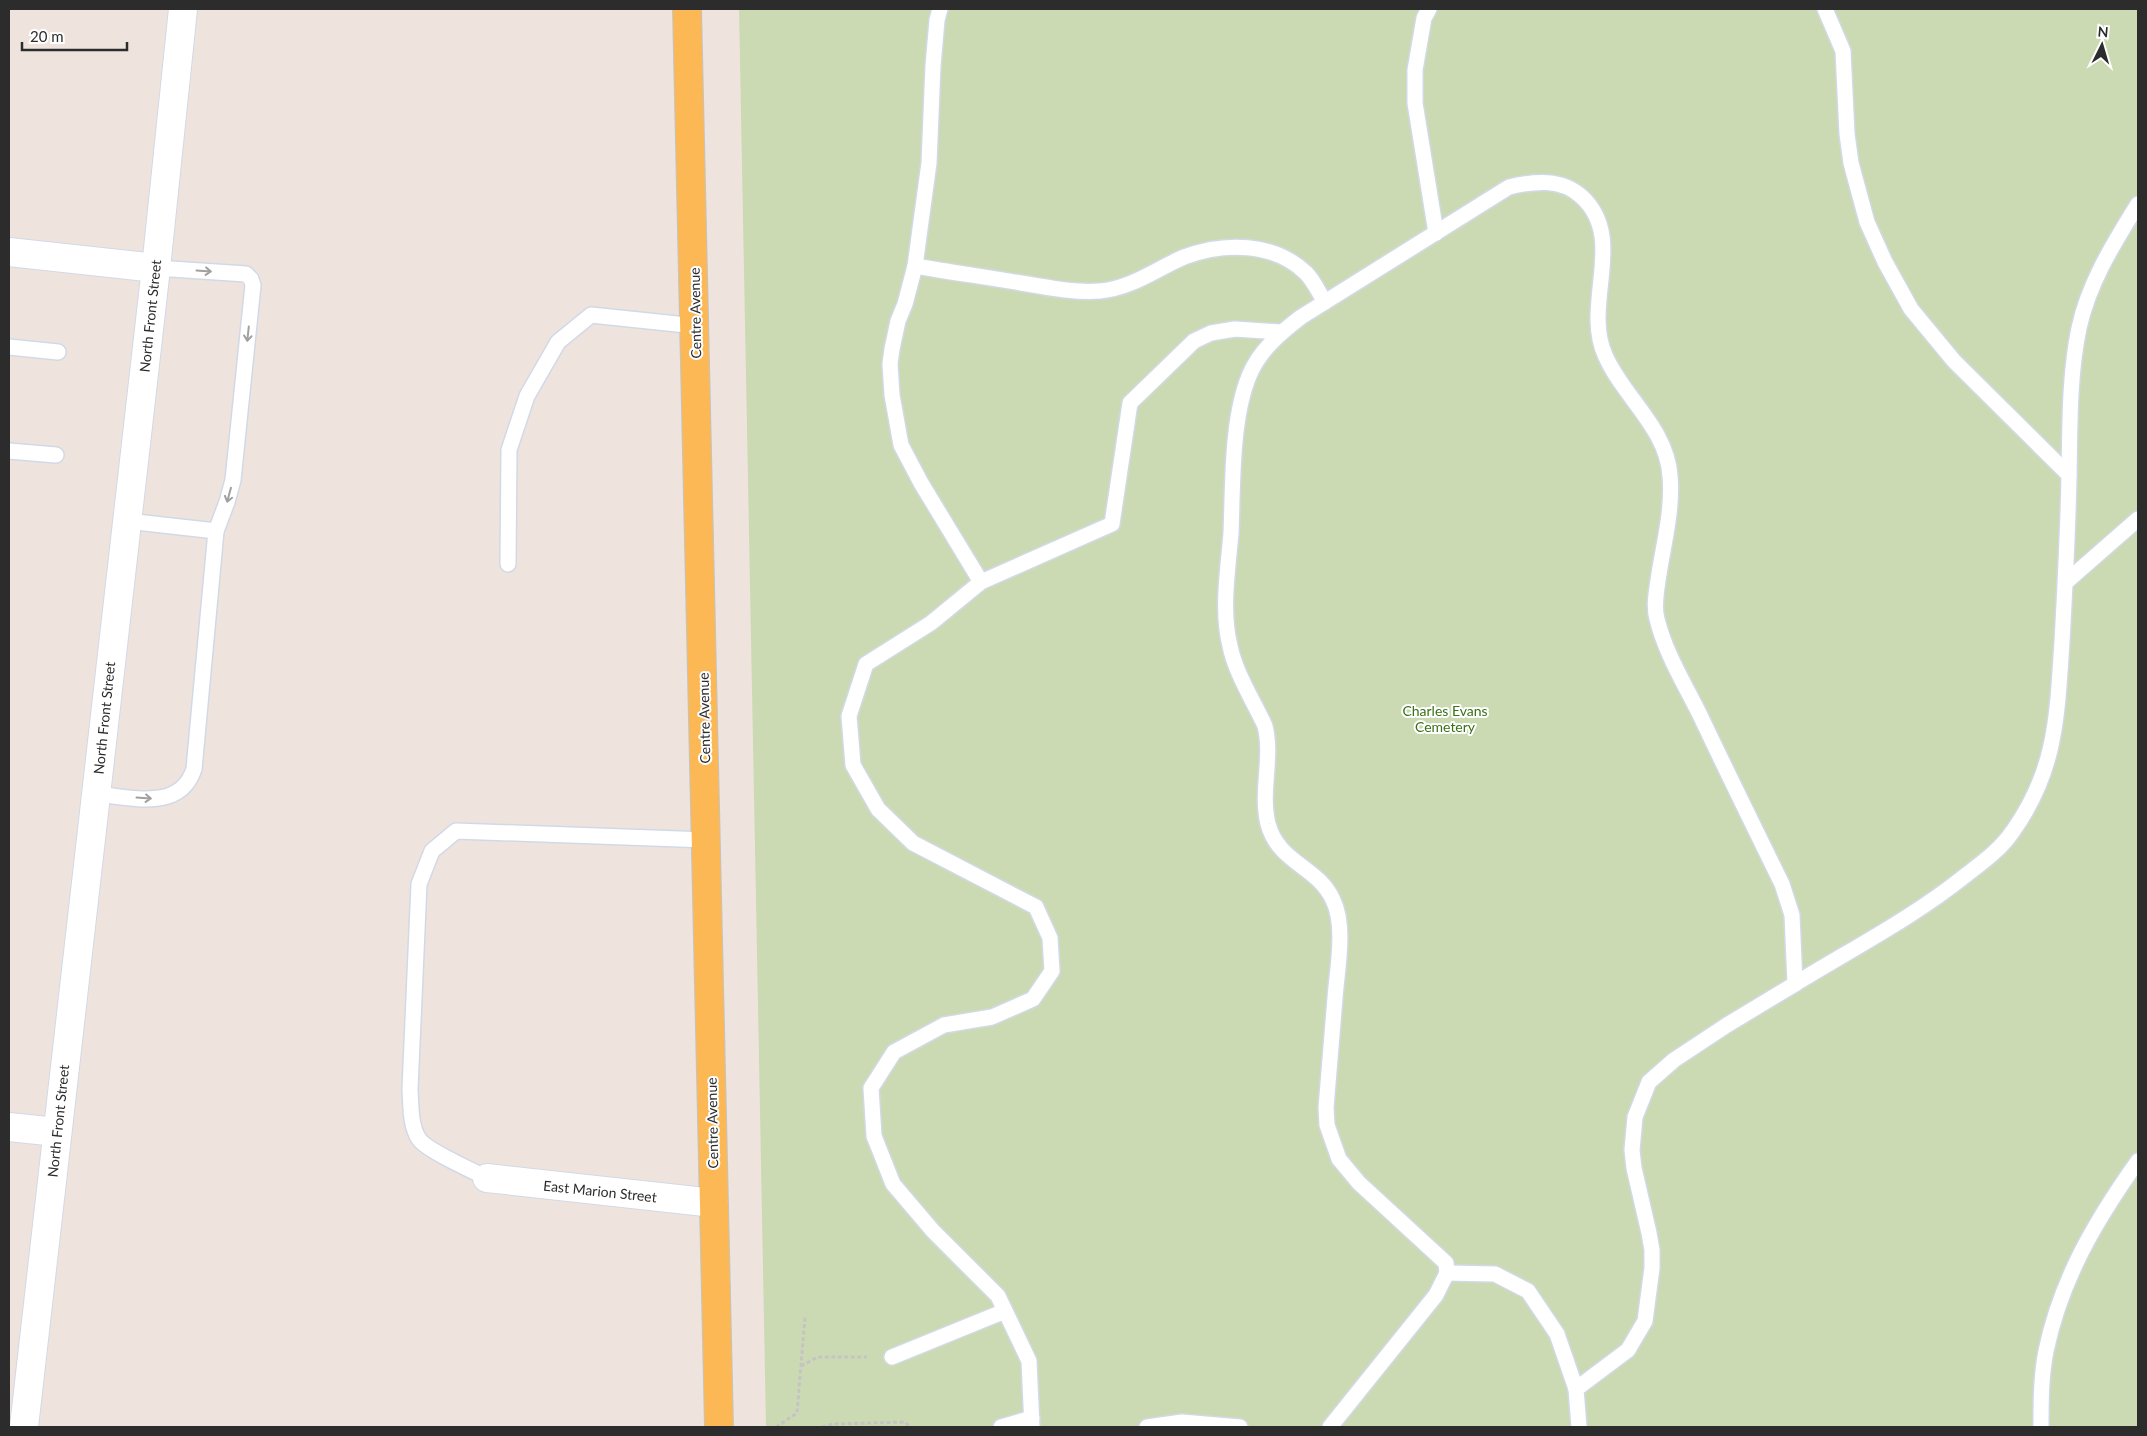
<svg xmlns="http://www.w3.org/2000/svg" width="2147" height="1436" font-family="Lato,sans-serif">
<style>
.cemetery{fill:#ccdab3}
.lines{fill:none;stroke-linecap:round;stroke-linejoin:round}
.service-casing{stroke:#d2d9e6;stroke-width:18}
.minor-casing{stroke:#d2d9e6;stroke-width:30}
.tertiary-casing{stroke:#d2d9e6;stroke-width:30}
.primary-casing{stroke:#c4c4c4;stroke-width:30}
.path{stroke:#c4c4c4;stroke-width:3;stroke-dasharray:4 2.5;stroke-linecap:butt}
.service{stroke:#fff;stroke-width:15}
.minor{stroke:#fff;stroke-width:28}
.tertiary{stroke:#fff;stroke-width:28}
.primary{stroke:#fcb855;stroke-width:28}
.oneway{stroke:#a0a0a0}
.labels{text-anchor:middle;dominant-baseline:central;stroke-width:4;stroke-linejoin:round;paint-order:stroke}
.street-label{font-size:14px;fill:#2c2c2c;stroke:#fff}
.park-label{font-size:14px;fill:#377015;stroke:#fff}
</style>
<rect width="100%" height="100%" fill="#efe4dd"/>
<path class="cemetery" d="M 739,9 L 2138,9 L 2138,1427 L 766,1427 Z"/>
<g class="lines">
<g class="service-casing">
<g id="service">
<path d="M 940,9 L 937,20 L 933,66 L 929,163 L 923,207 L 915,266 L 905,304 L 898,321 L 892,349 L 890,364 L 892,395 L 901,445 L 921,483 L 981,582"/>
<path d="M 1429,9 L 1424,18 L 1415,70 L 1415,103 L 1436,233"/>
<path d="M 1825,9 L 1843,51 L 1847,134 L 1851,163 L 1867,222 L 1885,262 L 1911,309 L 1954,361 L 2069,475"/>
<path d="M 915,266 C 950,272 985,277 1021,283 C 1047,287 1073,293 1100,291 C 1132,288 1156,269 1184,257 C 1224,242 1274,242 1306,273 C 1314,281 1319,293 1325,302"/>
<path d="M 156,268 L 246,274 L 251,279 L 253,285 L 233,480 L 227,502 L 216,531"/>
<path d="M 9,347 L 58,352"/>
<path d="M 9,451 L 56,455"/>
<path d="M 508,564 L 509,450 L 527,396 L 558,342 L 591,315 L 696,326"/>
<path d="M 2066,582 L 2138,519"/>
<path d="M 96,794 C 131,797 180,812 194,769 L 216,531 L 127,521"/>
<path d="M 1795,984 C 1852,949 1914,917 1966,875 C 1983,862 2001,849 2013,831 C 2057,769 2057,714 2062,642 C 2065,587 2068,531 2069,476 C 2070,427 2069,376 2079,328 C 2089,282 2114,243 2138,204"/>
<path d="M 487,1178 C 473,1171 426,1150 419,1139 C 410,1126 411,1104 410,1089 L 419,884 L 432,851 L 456,831 L 707,840"/>
<path d="M 1447,1273 L 1495,1274 L 1528,1291 L 1557,1334 L 1576,1389"/>
<path d="M 892,1357 L 1005,1311"/>
<path d="M 1001,1427 L 1032,1418"/>
<path d="M 1032,1427 L 1029,1361 L 998,1296 L 933,1231 L 893,1184 L 874,1136 L 871,1088 L 894,1052 L 944,1025 L 992,1017 L 1033,999 L 1052,971 L 1050,938 L 1036,907 L 913,843 L 878,809 L 853,765 L 849,716 L 866,664 L 931,623 L 981,582 L 1112,524 L 1130,403 L 1194,341 L 1211,333 L 1235,329 L 1281,332"/>
<path d="M 1147,1427 L 1182,1422 L 1240,1427"/>
<path d="M 1330,1427 L 1436,1295 L 1447,1273 L 1446,1263 L 1359,1183 L 1339,1159 L 1327,1125 L 1326,1108 C 1329,1071 1332,1034 1335,998 C 1337,970 1346,926 1333,900 C 1318,866 1279,864 1268,824 C 1260,791 1273,758 1265,726 C 1254,702 1235,672 1230,646 C 1221,610 1228,570 1231,533 C 1233,486 1231,420 1249,376 C 1259,351 1280,333 1301,317 L 1509,187 C 1534,181 1562,178 1582,197 C 1627,239 1582,304 1605,355 C 1623,397 1667,428 1670,476 C 1673,509 1664,542 1659,574 C 1657,588 1653,606 1657,619 C 1665,652 1684,683 1699,713 C 1726,770 1754,827 1782,884 L 1792,915 L 1795,984 L 1727,1025 L 1674,1060 L 1649,1082 L 1635,1117 L 1632,1150 L 1634,1168 L 1649,1233 L 1652,1250 L 1652,1268 L 1645,1321 L 1628,1350 L 1576,1389 L 1579,1427"/>
<path d="M 2041,1427 C 2041,1402 2041,1376 2046,1351 C 2061,1279 2096,1220 2138,1161"/>
</g>
</g>
<g class="minor-casing">
<g id="minor">
<path d="M 9,252 L 156,268"/>
<path d="M 9,1127 L 57,1132"/>
<path d="M 487,1178 L 714,1203"/>
</g>
</g>
<g class="tertiary-casing">
<path id="tertiary" d="M 24,1427 L 156,268 L 183,9"/>
</g>
<g class="primary-casing">
<path id="primary" d="M 687,9 L 719,1427"/>
</g>
<g class="path">
<path d="M 801,1366 L 818,1357 L 867,1357"/>
<path d="M 776,1427 L 797,1413 L 805,1317"/>
<path d="M 822,1427 L 833,1424 L 905,1422 L 910,1427"/>
</g>
<use href="#service" class="service"/>
<use href="#minor" class="minor"/>
<use href="#tertiary" class="tertiary"/>
<use href="#primary" class="primary"/>
</g>
<defs><path id="oneway-shaft" d="M-6 0H5M1.5-3L5.5 0L1.5 3" fill="none" stroke-width="1.6" stroke-linecap="round" stroke-linejoin="round" transform="scale(1.25)"/></defs>
<g class="oneway">
<use href="#oneway-shaft" transform="translate(204 271) rotate(4)"/>
<use href="#oneway-shaft" transform="translate(248 334) rotate(96)"/>
<use href="#oneway-shaft" transform="translate(229 495) rotate(105)"/>
<use href="#oneway-shaft" transform="translate(144 798) rotate(4)"/>
</g>
<g class="labels">
<g class="street-label">
<text transform="translate(695 313) rotate(-91)">Centre Avenue</text>
<text transform="translate(150 316) rotate(-84)">North Front Street</text>
<text transform="translate(104 718) rotate(-84)">North Front Street</text>
<text transform="translate(704 718) rotate(-91)">Centre Avenue</text>
<text transform="translate(58 1121) rotate(-84)">North Front Street</text>
<text transform="translate(712 1123) rotate(-91)">Centre Avenue</text>
<text transform="translate(600 1191) rotate(6)">East Marion Street</text>
</g>
<g class="park-label">
<text x="1445" y="710">Charles Evans<tspan x="1445" dy="16">Cemetery</tspan></text>
</g>
</g>
<rect width="2147" height="1436" fill="none" stroke="#2c2c2c" stroke-width="20"/>
<g transform="translate(2102 45) rotate(5)" stroke="#ffffff" stroke-width="4" paint-order="stroke">
<path d="M0-4L9 19L0 12L-9 19Z" fill="#2c2c2c"/>
<text y="-8" font-size="14" font-weight="bold" text-anchor="middle" fill="#2c2c2c">N</text>
</g>
<path d="M22 42v8h105v-8" fill="none" stroke="#2c2c2c" stroke-width="2.5"/>
<text x="30" y="42" font-size="15" fill="#2c2c2c" stroke="#ffffff" stroke-width="4" paint-order="stroke">20 m</text>
</svg>
